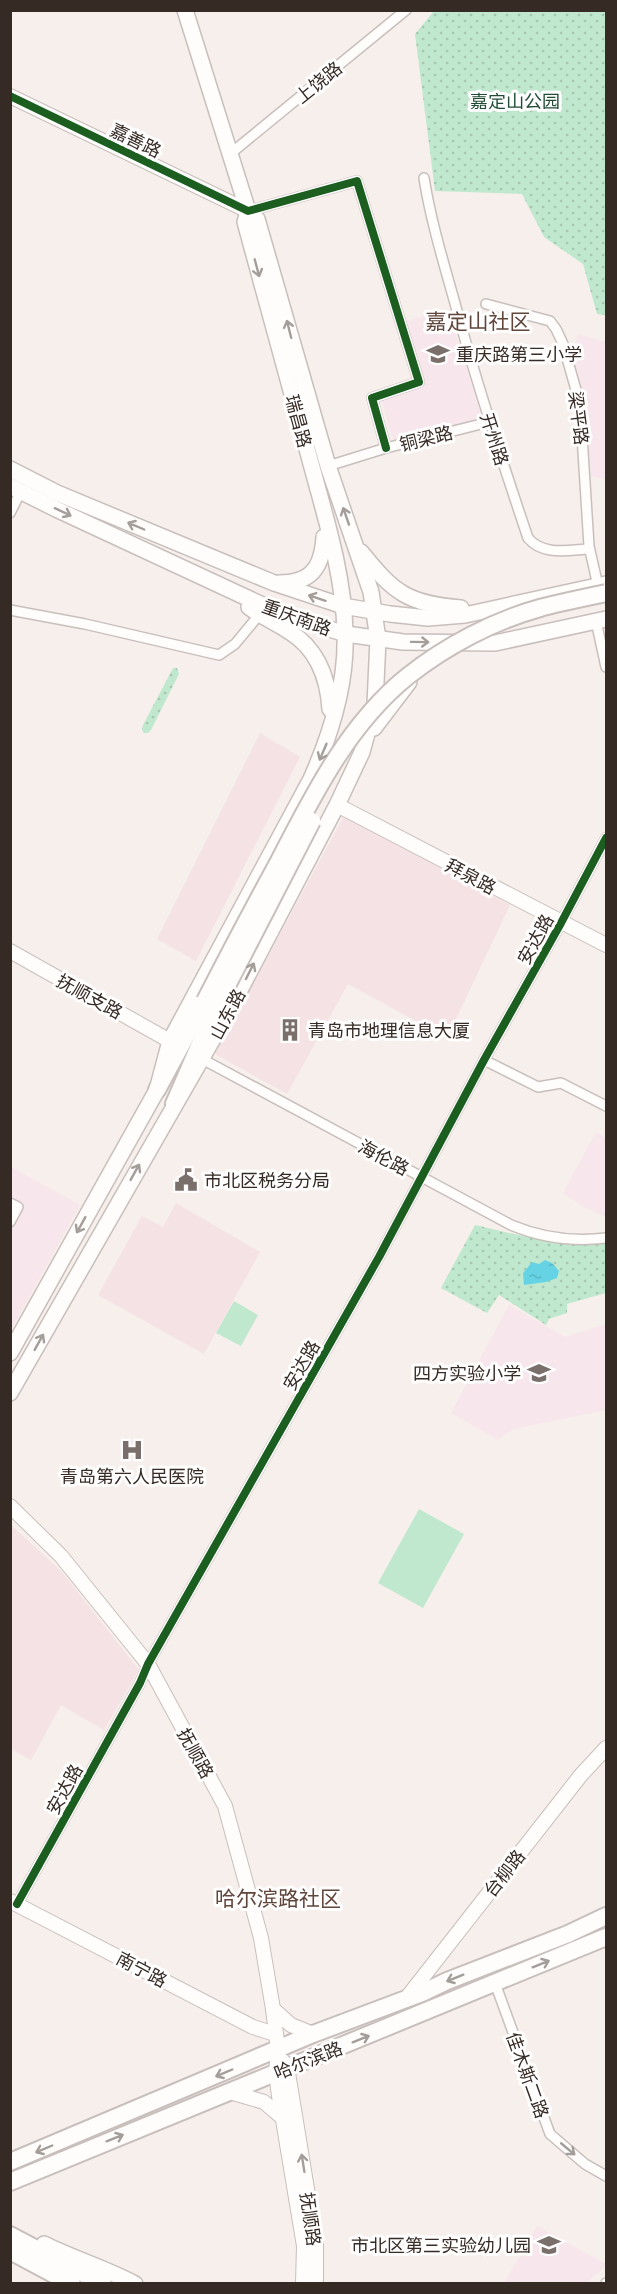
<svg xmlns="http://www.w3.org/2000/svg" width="617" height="2294" font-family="Manrope,'Noto Sans SC',sans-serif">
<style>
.commercial{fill:#f4e2e4}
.education{fill:#f7e6eb}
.green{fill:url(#green-dots)}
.pitch{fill:#c0e8ce}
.water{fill:url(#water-ripples)}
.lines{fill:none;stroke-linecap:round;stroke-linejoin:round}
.street-casing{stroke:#c8bfbc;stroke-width:12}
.secondary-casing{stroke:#c8bfbc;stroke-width:16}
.primary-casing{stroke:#c8bfbc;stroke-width:18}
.highway-casing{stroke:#c8bfbc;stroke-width:20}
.street{stroke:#fefdfc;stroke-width:9}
.secondary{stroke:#fefdfc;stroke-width:14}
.primary{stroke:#fefdfc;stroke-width:15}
.highway{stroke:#fefdfc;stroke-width:16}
.highway-bridge-casing{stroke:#c8bfbc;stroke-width:20;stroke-linecap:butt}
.highway-bridge{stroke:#fefdfc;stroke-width:16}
.cycleway-casing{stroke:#fefefe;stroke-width:11}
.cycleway{stroke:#1b5e20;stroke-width:8}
.oneway{stroke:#a49e9b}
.labels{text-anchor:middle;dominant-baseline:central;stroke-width:6;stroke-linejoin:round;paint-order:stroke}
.street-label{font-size:18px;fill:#362a25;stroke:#fefefe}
.park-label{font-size:18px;fill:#204c35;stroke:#fefefe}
.poi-label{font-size:18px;fill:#362a25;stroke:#fefefe;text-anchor:start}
.quarter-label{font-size:21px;fill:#60453b;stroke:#fefefe}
</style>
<defs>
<pattern id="green-dots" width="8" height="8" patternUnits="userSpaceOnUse" patternTransform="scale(1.5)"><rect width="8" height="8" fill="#c0e8ce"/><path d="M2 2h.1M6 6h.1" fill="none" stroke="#a6c7b1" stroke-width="1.8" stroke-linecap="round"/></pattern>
<pattern id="water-ripples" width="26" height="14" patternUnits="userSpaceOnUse" patternTransform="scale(1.5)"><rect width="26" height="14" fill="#65d3e4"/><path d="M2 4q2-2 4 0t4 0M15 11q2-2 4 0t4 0" fill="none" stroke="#58b5c3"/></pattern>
</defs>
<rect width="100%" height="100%" fill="#f7efec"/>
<g class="commercial">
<path d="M 260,733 L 300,757 L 196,961 L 157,939 Z"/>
<path d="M 344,816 L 510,905 L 447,1038 L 348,984 L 287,1094 L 215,1054 Z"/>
<path d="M 176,1203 L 260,1252 L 204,1354 L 98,1295 L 142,1216 L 163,1227 Z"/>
<path d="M 11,1525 L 61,1571 L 139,1670 L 104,1730 L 61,1705 L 31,1760 L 11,1749 Z"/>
</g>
<g class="education">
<path d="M 448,310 L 482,419 L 394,444 L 381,399 L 423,387 L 406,321 Z"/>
<path d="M 577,334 L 606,342 L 606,480 L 591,476 L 586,402 L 574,371 Z"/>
<path d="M 596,1132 L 606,1138 L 606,1217 L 584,1207 L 563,1193 Z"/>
<path d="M 11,1167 L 80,1205 L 11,1330 Z"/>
<path d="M 509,1305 L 565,1337 L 606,1324 L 606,1410 L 513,1429 L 498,1440 L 451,1413 Z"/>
<path d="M 537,2226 L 606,2264 L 606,2266 L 586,2283 L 504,2283 Z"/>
</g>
<g class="green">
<path d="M 434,11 L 606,11 L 606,315 L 597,314 L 583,264 L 544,237 L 522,194 L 435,191 L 415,34 Z"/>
<path d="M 173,668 L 177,668 L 179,674 L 151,730 L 148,733 L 144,733 L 142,730 L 143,725 Z"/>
<path d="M 475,1225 C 518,1235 562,1247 606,1242 L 606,1293 L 567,1304 L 567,1313 L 549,1319 L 546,1325 L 499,1295 L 487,1313 L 441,1288 Z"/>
</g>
<g class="pitch">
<path d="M 234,1301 L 258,1315 L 241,1346 L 216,1333 Z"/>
<path d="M 419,1509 L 464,1534 L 423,1608 L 378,1583 Z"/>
</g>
<path class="water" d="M 545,1260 L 552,1263 L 559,1271 L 557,1278 L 546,1282 L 524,1285 L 523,1273 L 532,1262 L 539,1264 Z"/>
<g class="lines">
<g class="street-casing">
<g id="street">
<path d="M 230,154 L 406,10"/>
<path d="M 424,178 C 431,222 444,264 456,307 C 477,385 502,461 528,538 C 543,556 568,550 589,549"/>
<path d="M 248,211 L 357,181 L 419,382 L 372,398 L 386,448"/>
<path d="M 486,304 L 550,321 L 556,329 L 563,344 L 580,404 L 589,546 L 598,586"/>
<path d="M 328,466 L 386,448 L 489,422"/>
<path d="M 10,513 L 21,491"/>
<path d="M 10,610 L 85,624 L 219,655 L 235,644 L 259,615"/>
<path d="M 596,621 L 606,667"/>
<path d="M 202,1059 L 511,1225 C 542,1238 573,1242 606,1238"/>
<path d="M 484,1060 L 538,1087 L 561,1083 L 606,1106"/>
<path d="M 10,1203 L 18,1207 L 10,1222"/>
<path d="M 17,1904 L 140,1683 L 148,1664 L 379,1257 L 484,1060 L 561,923 L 606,838"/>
<path d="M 495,1983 L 550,2134 L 585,2164 L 606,2176"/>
<path d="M 606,2284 L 606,2283"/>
</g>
</g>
<g class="secondary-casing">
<g id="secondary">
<path d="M 10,96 L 248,211"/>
<path d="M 337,805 L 606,945"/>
<path d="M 10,951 L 170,1041"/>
<path d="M 10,1506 L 61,1556 L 148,1664 L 225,1806 L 261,1938 L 273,2009 L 278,2050 L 276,2073 L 279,2096 L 304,2246 L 303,2284"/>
<path d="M 10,1901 L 253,2027 L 275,2034"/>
<path d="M 405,2000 L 581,1775 L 606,1748"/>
<path d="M 273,2009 L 291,2025 L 313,2034"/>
<path d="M 283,2061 L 287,2068 L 291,2091 L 316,2244 L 316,2284"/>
<path d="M 230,2092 L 264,2102 L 284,2119"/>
</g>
</g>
<g class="primary-casing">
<g id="primary">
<path d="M 10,469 L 57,493 L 274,583 L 343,606 L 390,614 L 428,618 L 465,615 L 606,584"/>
<path d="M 10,486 L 56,509 L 286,616 L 346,634 L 403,642 L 495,643 L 606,619"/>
<path d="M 361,552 C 394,593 408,604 461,608"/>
<path d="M 279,583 C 311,583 322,568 324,537"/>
<path d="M 249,607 C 262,617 277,623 290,632 C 317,649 328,678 330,709"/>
<path d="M 374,728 L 409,682"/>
<path d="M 10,1353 L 157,1090 L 170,1041 L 311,779 C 331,734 347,683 345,633 C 344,575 325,516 310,460 C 288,380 266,301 245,222 L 248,211"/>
<path d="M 10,1393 L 230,1009 L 337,805 L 362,752 L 375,704 L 378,639 L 371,592 L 328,466 L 257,219 L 248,211 L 185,10"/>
<path d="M 44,2244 C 74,2259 105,2268 135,2284"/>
</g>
</g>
<g class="highway-casing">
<g id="highway">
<path d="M 157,1090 L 205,1001"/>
<path d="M 174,1104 L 216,1007"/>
<path d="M 10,2162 L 313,2034 L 422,1993 L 447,1981 L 568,1934 L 606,1916"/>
<path d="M 10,2182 L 606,1937"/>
<path d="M 10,2235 L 103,2284"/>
<path d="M 10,2251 L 72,2284"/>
</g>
</g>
<use href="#street" class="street"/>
<use href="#secondary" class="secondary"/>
<use href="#primary" class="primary"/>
<use href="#highway" class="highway"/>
<g class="highway-bridge-casing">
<g id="highway-bridge">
<path d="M 205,1001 C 229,954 254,907 279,861 C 313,795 349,723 408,676 C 446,646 493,621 540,608 C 562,602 584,598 606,593"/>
<path d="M 216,1007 L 312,821"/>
</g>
</g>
<use href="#highway-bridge" class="highway-bridge"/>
<g class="cycleway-casing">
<g id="cycleway">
<path d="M 10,96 L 248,211 L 357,181 L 419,382 L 372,398 L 386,448"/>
<path d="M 17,1904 L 140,1683 L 148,1664 L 379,1257 L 484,1060 L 561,923 L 606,838"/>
</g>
</g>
<use href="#cycleway" class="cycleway"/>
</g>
<defs><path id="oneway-shaft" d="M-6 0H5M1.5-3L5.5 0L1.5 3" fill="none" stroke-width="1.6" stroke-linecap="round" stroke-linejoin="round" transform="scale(1.5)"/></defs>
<g class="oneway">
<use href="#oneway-shaft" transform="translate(257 268) rotate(75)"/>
<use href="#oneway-shaft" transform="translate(289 329) rotate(-104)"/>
<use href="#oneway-shaft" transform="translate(63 512) rotate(25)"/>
<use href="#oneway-shaft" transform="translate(346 516) rotate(-109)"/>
<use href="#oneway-shaft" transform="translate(136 526) rotate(-157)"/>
<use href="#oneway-shaft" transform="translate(317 598) rotate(-162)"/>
<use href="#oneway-shaft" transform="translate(420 642) rotate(1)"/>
<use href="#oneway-shaft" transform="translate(323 752) rotate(113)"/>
<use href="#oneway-shaft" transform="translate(250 971) rotate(-63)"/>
<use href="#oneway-shaft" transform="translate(135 1172) rotate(-61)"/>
<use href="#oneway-shaft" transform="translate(81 1225) rotate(119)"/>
<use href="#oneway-shaft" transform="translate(39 1342) rotate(-61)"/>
<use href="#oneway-shaft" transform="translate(541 1964) rotate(-22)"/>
<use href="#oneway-shaft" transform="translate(455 1978) rotate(158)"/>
<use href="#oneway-shaft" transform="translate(361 2039) rotate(-22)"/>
<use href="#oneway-shaft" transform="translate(224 2073) rotate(157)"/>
<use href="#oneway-shaft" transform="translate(115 2138) rotate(-22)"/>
<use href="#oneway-shaft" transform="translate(44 2149) rotate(157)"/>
<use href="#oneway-shaft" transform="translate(568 2149) rotate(40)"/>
<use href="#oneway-shaft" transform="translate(303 2163) rotate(-99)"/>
</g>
<defs>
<g id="school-bare" transform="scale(1.8)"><path d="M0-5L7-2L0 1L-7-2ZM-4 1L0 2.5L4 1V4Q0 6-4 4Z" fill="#7a6f6b" stroke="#fefefe" stroke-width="2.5" paint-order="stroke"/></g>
<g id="building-bare" transform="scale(1.8)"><path d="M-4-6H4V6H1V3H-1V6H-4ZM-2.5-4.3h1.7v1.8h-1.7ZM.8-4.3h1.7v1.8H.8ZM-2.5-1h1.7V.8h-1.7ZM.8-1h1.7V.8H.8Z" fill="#7a6f6b" stroke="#fefefe" stroke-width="2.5" paint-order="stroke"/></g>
<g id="civic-bare" transform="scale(1.8)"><path d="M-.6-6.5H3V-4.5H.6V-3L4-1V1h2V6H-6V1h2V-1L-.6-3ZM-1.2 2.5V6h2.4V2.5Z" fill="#7a6f6b" stroke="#fefefe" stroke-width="2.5" paint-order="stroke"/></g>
<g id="hospital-bare" transform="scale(1.8)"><path d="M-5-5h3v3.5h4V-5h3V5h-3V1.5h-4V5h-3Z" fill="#7a6f6b" stroke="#fefefe" stroke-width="2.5" paint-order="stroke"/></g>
</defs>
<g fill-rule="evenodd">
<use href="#school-bare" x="438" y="354"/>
<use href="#building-bare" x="290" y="1030"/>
<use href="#civic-bare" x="186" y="1180"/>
<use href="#school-bare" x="539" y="1373"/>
<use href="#hospital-bare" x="132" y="1450"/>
<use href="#school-bare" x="549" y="2245"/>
</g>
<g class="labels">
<g class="street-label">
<text transform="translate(318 82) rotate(-39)">上饶路</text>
<text transform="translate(136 140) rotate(26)">嘉善路</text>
<text transform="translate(579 418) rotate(83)">梁平路</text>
<text transform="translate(299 421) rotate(75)">瑞昌路</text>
<text transform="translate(426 438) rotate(-14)">铜梁路</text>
<text transform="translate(495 439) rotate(72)">开州路</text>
<text transform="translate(297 617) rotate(20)">重庆南路</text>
<text transform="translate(471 876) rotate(28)">拜泉路</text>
<text transform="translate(535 939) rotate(-61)">安达路</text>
<text transform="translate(90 996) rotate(29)">抚顺支路</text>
<text transform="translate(227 1014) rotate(-62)">山东路</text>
<text transform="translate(384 1157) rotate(28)">海伦路</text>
<text transform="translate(301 1365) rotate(-60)">安达路</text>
<text transform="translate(196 1753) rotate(61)">抚顺路</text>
<text transform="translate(64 1789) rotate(-61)">安达路</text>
<text transform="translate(504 1873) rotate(-52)">台柳路</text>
<text transform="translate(142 1969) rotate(28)">南宁路</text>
<text transform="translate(308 2060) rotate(-22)">哈尔滨路</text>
<text transform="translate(528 2075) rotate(70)">佳木斯二路</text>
<text transform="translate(311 2219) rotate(82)">抚顺路</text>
</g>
<g class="park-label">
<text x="515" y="101">嘉定山公园</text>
</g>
<g class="poi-label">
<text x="456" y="354">重庆路第三小学</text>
<text x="308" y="1030">青岛市地理信息大厦</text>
<text x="204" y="1180">市北区税务分局</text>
<text x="521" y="1373" text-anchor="end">四方实验小学</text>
<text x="132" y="1476" text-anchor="middle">青岛第六人民医院</text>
<text x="531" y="2245" text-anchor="end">市北区第三实验幼儿园</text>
</g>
<g class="quarter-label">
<text x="478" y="321">嘉定山社区</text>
<text x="278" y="1898">哈尔滨路社区</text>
</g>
</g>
<rect width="617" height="2294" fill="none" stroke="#362a25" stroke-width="24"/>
</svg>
